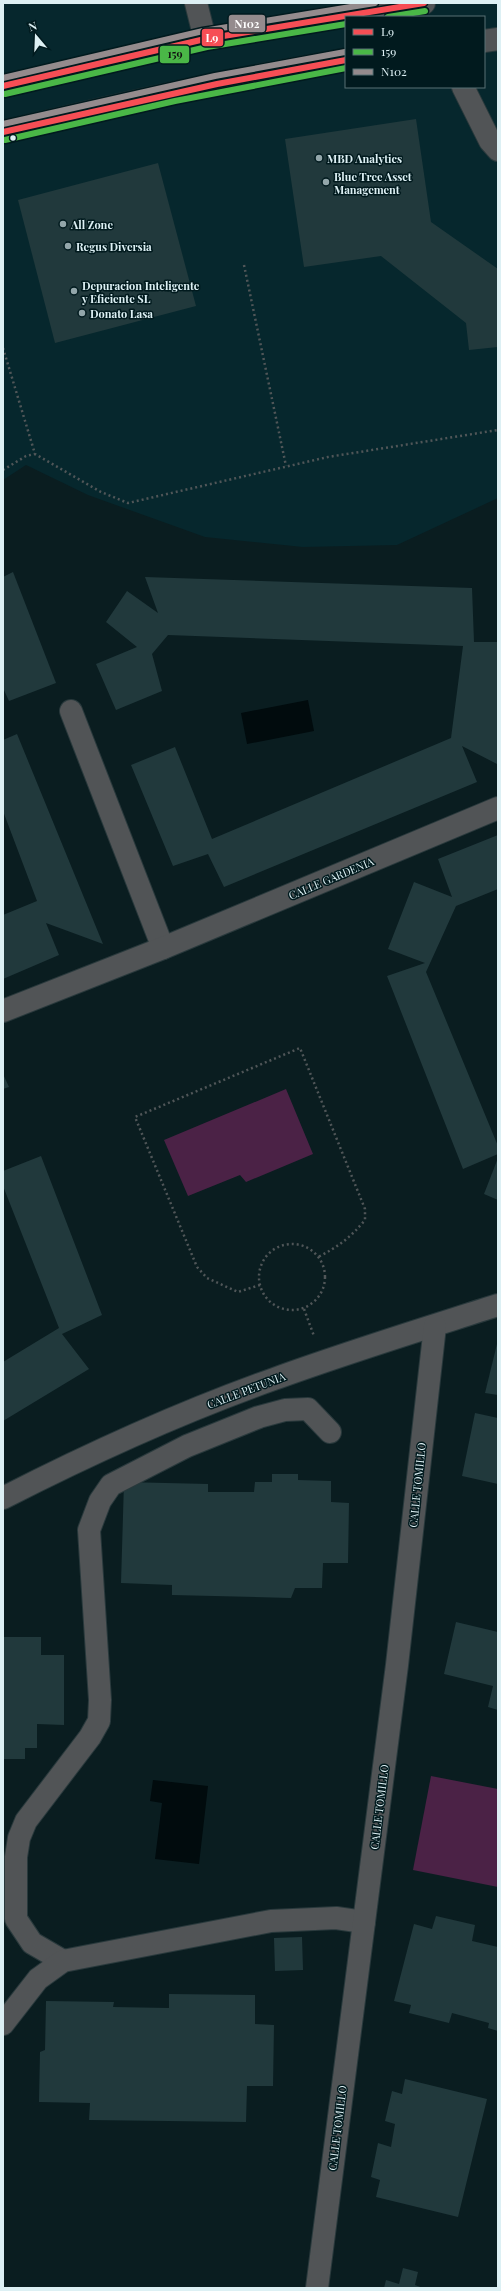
<svg xmlns="http://www.w3.org/2000/svg" width="501" height="2291" font-family="'Playfair Display',serif">
<style>
.built{fill:#06272d;fill-rule:evenodd}
.green{fill:#4b2246}
.water{fill:#010b0d}
.building{fill:#21393c}
.lines{fill:none;stroke-linecap:round;stroke-linejoin:round}
.minor-casing{stroke:#29393c;stroke-width:24}
.path{stroke:#505658;stroke-width:2.5;stroke-dasharray:2 3;stroke-linecap:butt}
.minor{stroke:#515456;stroke-width:22}
.bus-1-casing{stroke:#011a1e;stroke-width:9}
.bus-2-casing{stroke:#011a1e;stroke-width:9}
.bus-3-casing{stroke:#011a1e;stroke-width:9}
.bus-1{stroke:#f64e55;stroke-width:6}
.bus-2{stroke:#4ab747;stroke-width:6}
.bus-3{stroke:#948b8d;stroke-width:6}
.bus-dot{fill:#ddf0f4;stroke:#011a1e;stroke-width:1.5}
.poi-dot{fill:#93a6aa;stroke:#011a1e;stroke-width:1.5}
.labels{text-anchor:middle;dominant-baseline:central;stroke-width:3;stroke-linejoin:round;paint-order:stroke}
.poi-label{font-size:11px;font-weight:bold;fill:#ddf0f4;stroke:#011a1e;text-anchor:start}
.street-label{font-size:11px;fill:#ddf0f4;stroke:#011a1e}
.line-badge{stroke:#011a1e;stroke-width:1.5}
.badge-label{font-size:11px;text-anchor:middle;font-weight:bold;fill:#fff}
.pale-badge-label{font-size:11px;text-anchor:middle;font-weight:bold;fill:#111}
</style>
<rect width="100%" height="100%" fill="#0a1d20"/>
<path class="built" d="M 3,3 L 498,3 L 498,498 L 397,545 L 303,547 L 205,537 L 88,495 L 26,465 L 3,480 ZM 346,17 L 484,17 L 484,87 L 346,87 Z"/>
<g class="green">
<path d="M 286,1089 L 313,1154 L 246,1182 L 240,1175 L 188,1196 L 164,1140 Z"/>
<path d="M 431,1776 L 498,1789 L 498,1887 L 413,1870 Z"/>
</g>
<g class="water">
<path d="M 308,700 L 314,731 L 247,744 L 241,713 Z"/>
<path d="M 153,1780 L 208,1786 L 199,1864 L 155,1859 L 162,1803 L 150,1801 Z"/>
</g>
<g class="building">
<path d="M 416,119 L 431,222 L 498,269 L 498,347 L 469,350 L 466,323 L 381,256 L 304,267 L 285,139 Z"/>
<path d="M 158,163 L 196,306 L 55,343 L 18,200 Z"/>
<path d="M 13,572 L 56,683 L 9,701 L 3,688 L 3,577 Z"/>
<path d="M 145,577 L 472,588 L 474,642 L 498,642 L 497,764 L 462,746 L 477,782 L 224,887 L 208,854 L 173,866 L 131,765 L 175,747 L 212,839 L 451,738 L 463,646 L 168,635 L 152,654 L 162,691 L 116,710 L 96,664 L 137,647 L 106,622 L 127,591 L 158,613 Z"/>
<path d="M 17,734 L 103,944 L 46,923 L 59,955 L 3,979 L 3,915 L 37,901 L 3,811 L 3,740 Z"/>
<path d="M 498,835 L 498,889 L 456,906 L 426,972 L 498,1146 L 498,1154 L 463,1169 L 387,976 L 425,963 L 388,949 L 414,882 L 452,897 L 438,859 Z"/>
<path d="M 3,1074 L 9,1087 L 3,1089 Z"/>
<path d="M 41,1156 L 102,1315 L 62,1334 L 89,1369 L 3,1421 L 3,1362 L 59,1328 L 3,1186 L 3,1171 Z"/>
<path d="M 498,1158 L 498,1200 L 484,1194 Z"/>
<path d="M 497,1344 L 498,1344 L 498,1395 L 485,1393 Z"/>
<path d="M 475,1413 L 498,1418 L 498,1484 L 462,1476 Z"/>
<path d="M 272,1474 L 298,1474 L 298,1480 L 331,1481 L 331,1502 L 349,1503 L 348,1563 L 323,1563 L 322,1588 L 295,1588 L 291,1598 L 172,1595 L 172,1585 L 121,1583 L 124,1482 L 208,1484 L 208,1492 L 254,1492 L 255,1482 L 272,1482 Z"/>
<path d="M 456,1622 L 498,1632 L 498,1710 L 488,1707 L 493,1686 L 444,1674 Z"/>
<path d="M 3,1637 L 41,1637 L 41,1655 L 64,1655 L 64,1725 L 37,1724 L 37,1748 L 25,1748 L 25,1759 L 3,1759 Z"/>
<path d="M 436,1916 L 475,1925 L 472,1941 L 498,1947 L 498,2031 L 488,2028 L 489,2023 L 452,2013 L 449,2023 L 409,2013 L 411,2005 L 394,2001 L 414,1924 L 432,1929 Z"/>
<path d="M 302,1937 L 303,1970 L 275,1971 L 274,1938 Z"/>
<path d="M 169,1994 L 255,1995 L 255,2024 L 274,2025 L 273,2086 L 247,2086 L 246,2122 L 89,2120 L 90,2103 L 39,2102 L 40,2052 L 45,2050 L 46,2001 L 114,2002 L 113,2007 L 169,2008 Z"/>
<path d="M 405,2079 L 487,2099 L 458,2217 L 376,2197 L 380,2180 L 371,2177 L 378,2143 L 391,2147 L 395,2124 L 385,2121 L 392,2091 L 402,2094 Z"/>
<path d="M 403,2268 L 418,2272 L 415,2285 L 423,2288 L 384,2288 L 386,2280 L 399,2284 Z"/>
</g>
<g class="lines">
<g class="minor-casing">
<g id="minor">
<path d="M 196,3 L 205,39"/>
<path d="M 484,41 L 498,39"/>
<path d="M 3,86 L 205,39 L 424,3"/>
<path d="M 463,87 L 490,141 L 498,150"/>
<path d="M 3,132 C 117,105 230,79 346,60"/>
<path d="M 71,711 L 163,948"/>
<path d="M 3,1011 L 163,948 L 498,808"/>
<path d="M 3,1498 C 91,1453 181,1412 274,1379 C 348,1352 423,1329 498,1305"/>
<path d="M 63,1961 L 32,1943 L 16,1919 L 16,1857 L 19,1838 L 26,1821 L 90,1737 L 99,1721 L 100,1700 L 89,1530 L 100,1501 L 111,1485 L 187,1446 L 259,1417 L 285,1410 L 308,1409 L 330,1432"/>
<path d="M 3,2024 L 38,1979 L 63,1961 L 271,1921 L 336,1918 L 364,1922"/>
<path d="M 317,2288 L 397,1665 L 435,1326"/>
</g>
</g>
<g class="path">
<path d="M 244,265 L 286,466"/>
<path d="M 3,348 L 35,454 L 101,492 L 128,503 L 328,457 L 498,430"/>
<path d="M 3,470 L 26,456 L 35,454"/>
<circle cx="292" cy="1277" r="33"/>
<path d="M 260,1285 L 238,1292 L 207,1278 L 197,1267 L 135,1117 L 300,1048 L 365,1209 L 365,1220 C 351,1237 338,1247 318,1257"/>
<path d="M 304,1309 L 314,1336"/>
</g>
<use href="#minor" class="minor"/>
<g class="bus-1-casing">
<g id="bus-1">
<path d="M 3,86 L 205,39 L 424,3"/>
<path d="M 3,132 L 217,84 L 346,60"/>
</g>
</g>
<g class="bus-2-casing">
<g id="bus-2">
<path d="M 388,17 L 425,11"/>
<path d="M 5,94 L 207,47 L 346,24"/>
<path d="M 5,140 L 175,101 L 346,68"/>
</g>
</g>
<g class="bus-3-casing">
<g id="bus-3">
<path d="M 3,78 L 203,31 L 375,3"/>
<path d="M 3,124 L 215,76 L 345,52"/>
</g>
</g>
<use href="#bus-1" class="bus-1"/>
<use href="#bus-2" class="bus-2"/>
<use href="#bus-3" class="bus-3"/>
</g>
<circle class="bus-dot" cx="13" cy="138" r="3.5"/>
<g class="poi-dot">
<circle cx="319" cy="158" r="4"/>
<circle cx="326" cy="182" r="4"/>
<circle cx="63" cy="224" r="4"/>
<circle cx="68" cy="246" r="4"/>
<circle cx="74" cy="291" r="4"/>
<circle cx="82" cy="313" r="4"/>
</g>
<g class="labels">
<g class="poi-label">
<text x="327" y="158">MBD Analytics</text>
<text x="334" y="176">Blue Tree Asset<tspan x="334" dy="13">Management</tspan></text>
<text x="71" y="224">All Zone</text>
<text x="76" y="246">Regus Diversia</text>
<text x="82" y="285">Depuracion Inteligente<tspan x="82" dy="13">y Eficiente SL</tspan></text>
<text x="90" y="313">Donato Lasa</text>
</g>
<g class="street-label">
<text transform="translate(331 878) rotate(-23)">CALLE GARDENIA</text>
<text transform="translate(246 1390) rotate(-21)">CALLE PETUNIA</text>
<text transform="translate(417 1485) rotate(-84)">CALLE TOMILLO</text>
<text transform="translate(379 1807) rotate(-83)">CALLE TOMILLO</text>
<text transform="translate(337 2128) rotate(-83)">CALLE TOMILLO</text>
</g>
</g>
<g class="line-badge">
<rect x="228" y="14" width="38" height="19" rx="4" fill="#948b8d"/>
<rect x="201" y="28" width="23" height="19" rx="4" fill="#f64e55"/>
<rect x="159" y="45" width="31" height="19" rx="4" fill="#4ab747"/>
</g>
<g class="badge-label">
<text x="247" y="28">N102</text>
<text x="212" y="42">L9</text>
</g>
<g class="pale-badge-label">
<text x="175" y="58">159</text>
</g>
<rect width="501" height="2291" fill="none" stroke="#ddf0f4" stroke-width="8"/>
<rect x="345" y="16" width="140" height="72" fill="#011a1e" stroke="#597074"/>
<rect x="353" y="29" width="20" height="6" fill="#f64e55" stroke="#597074"/>
<text x="381" y="36" font-size="12" fill="#ddf0f4">L9</text>
<rect x="353" y="49" width="20" height="6" fill="#4ab747" stroke="#597074"/>
<text x="381" y="56" font-size="12" fill="#ddf0f4">159</text>
<rect x="353" y="69" width="20" height="6" fill="#948b8d" stroke="#597074"/>
<text x="381" y="76" font-size="12" fill="#ddf0f4">N102</text>
<g transform="translate(36 36) rotate(341)" stroke="#011a1e" stroke-width="3" paint-order="stroke">
<path d="M0-3L7 15L0 10L-7 15Z" fill="#ddf0f4"/>
<text y="-6" font-size="11" font-weight="bold" text-anchor="middle" fill="#ddf0f4">N</text>
</g>
</svg>
